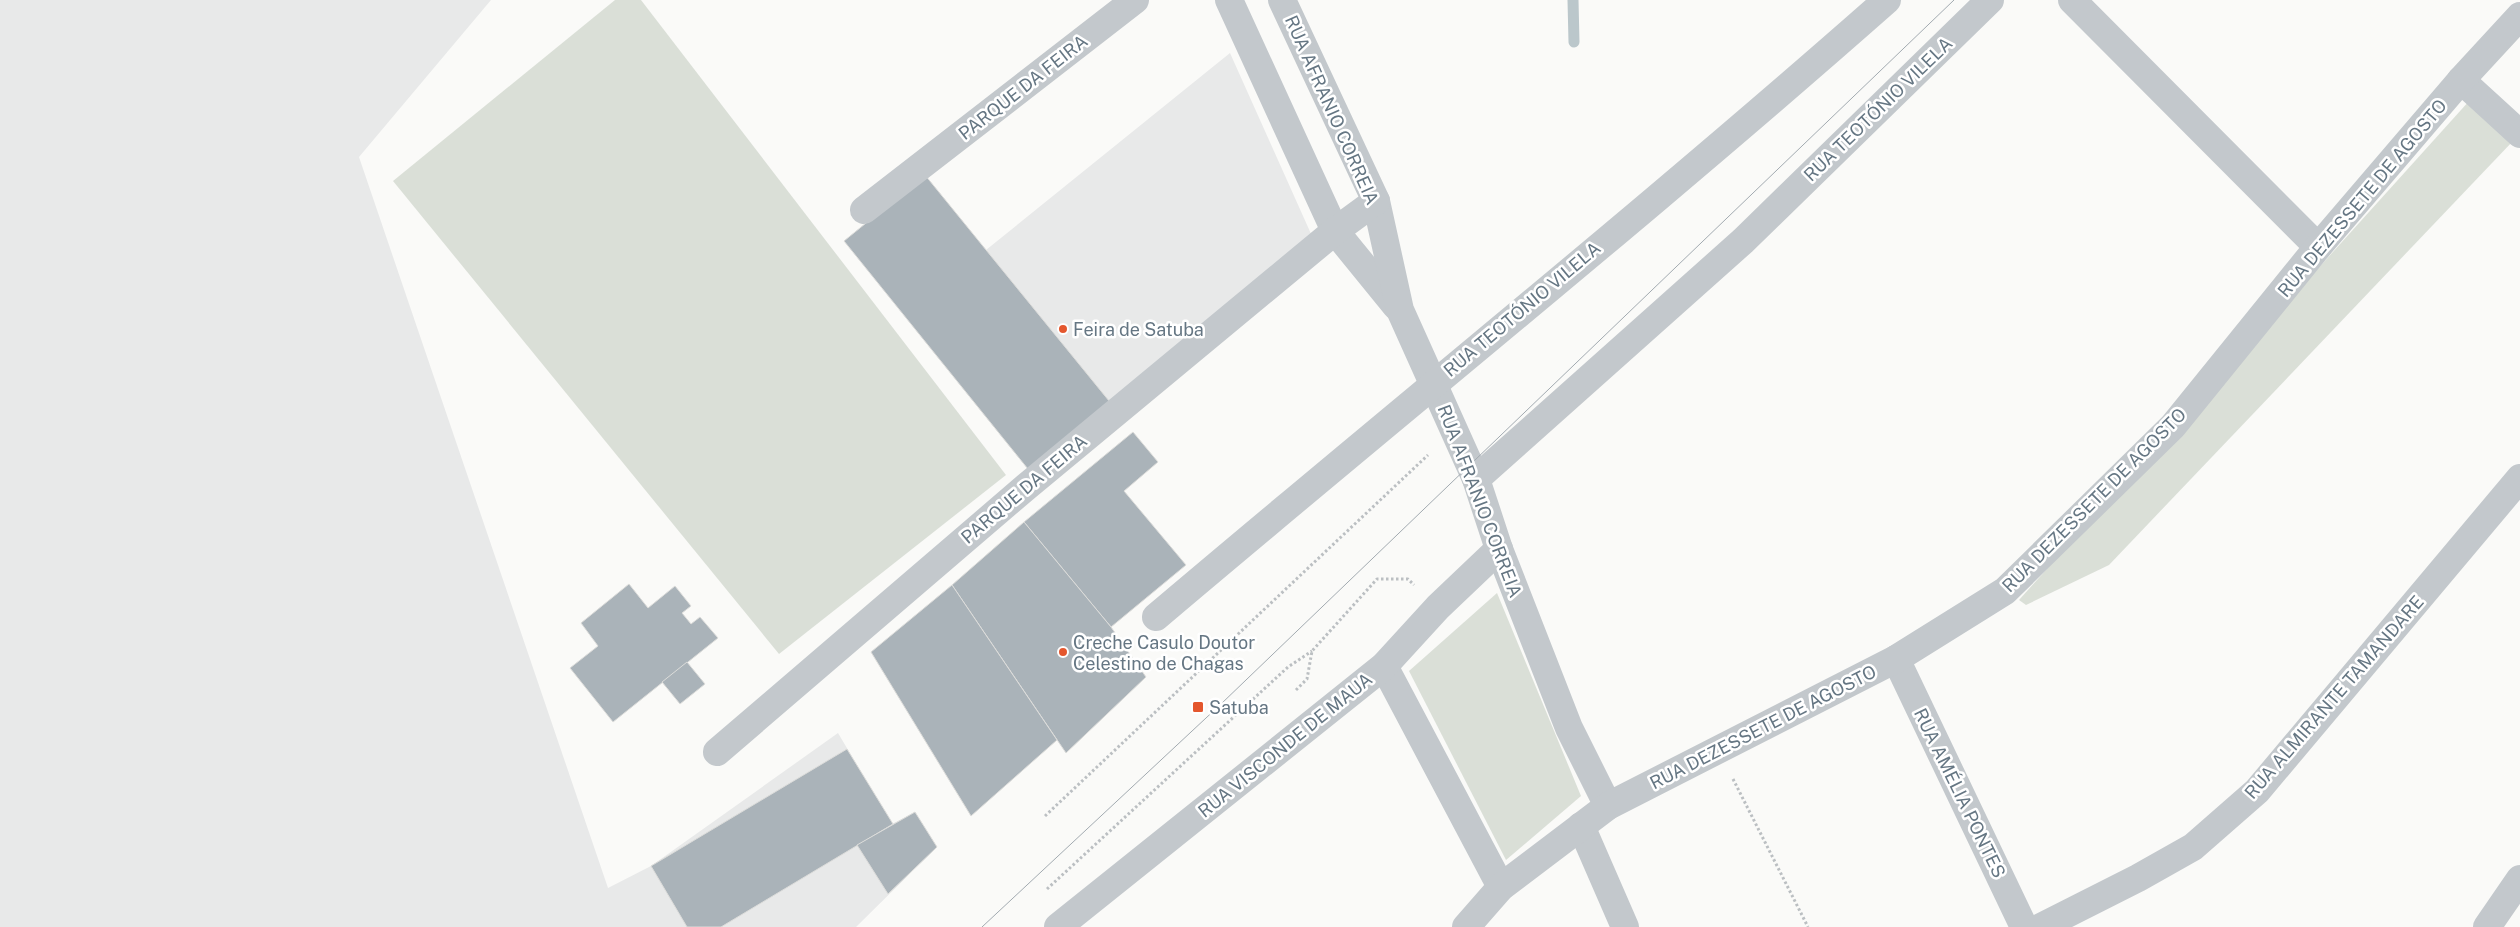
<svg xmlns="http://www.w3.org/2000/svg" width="2520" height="927" font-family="'Public Sans',sans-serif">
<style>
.built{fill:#e8e9e9}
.green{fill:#dadfd7}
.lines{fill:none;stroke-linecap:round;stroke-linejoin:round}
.stream{stroke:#bbc7cb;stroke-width:11}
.building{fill:#aab3b9;stroke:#dcdcda}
.path{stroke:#bbbfc2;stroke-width:3;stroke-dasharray:2.5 2.5;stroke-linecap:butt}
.minor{stroke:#c3c8cc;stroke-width:28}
.tram{stroke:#a2aab0;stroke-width:1}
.poi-dot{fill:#e4572e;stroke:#fff;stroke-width:2}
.labels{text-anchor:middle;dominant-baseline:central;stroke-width:5;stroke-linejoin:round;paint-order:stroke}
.street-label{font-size:18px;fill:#657683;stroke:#fff}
.poi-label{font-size:18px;fill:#657683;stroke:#fff;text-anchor:start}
</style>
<rect width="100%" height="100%" fill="#fafaf8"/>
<g class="built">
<path d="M 0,0 L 491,0 L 359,157 L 608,888 L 651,866 L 838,733 L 892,824 L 915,812 L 937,847 L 856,927 L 0,927 Z"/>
<path d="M 1230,53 L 1316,245 L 1032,474 L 844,241 L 925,175 L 986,250 Z"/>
</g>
<g class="green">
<path d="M 615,0 L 641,0 L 1006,475 L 779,654 L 393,181 Z"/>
<path d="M 2470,100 L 2513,141 L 2109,565 L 2026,605 L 2019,600 Z"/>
<path d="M 1497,593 L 1581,796 L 1506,860 L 1409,671 Z"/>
</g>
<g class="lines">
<path class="stream" d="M 1573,0 L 1574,42"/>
</g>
<g class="building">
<path d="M 925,175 L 1114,407 L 1032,474 L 844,241 Z"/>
<path d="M 1133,432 L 1158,462 L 1124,491 L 1186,565 L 1111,627 L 1024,522 Z"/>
<path d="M 1024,522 L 1111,627 L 1146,677 L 1066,753 L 952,585 Z"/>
<path d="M 629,584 L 648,608 L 675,586 L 691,606 L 682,613 L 691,624 L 700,617 L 718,638 L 613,722 L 570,668 L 598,646 L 581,623 Z"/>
<path d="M 952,585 L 1057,740 L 971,816 L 871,652 Z"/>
<path d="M 687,662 L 705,684 L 680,704 L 662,682 Z"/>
<path d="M 847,749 L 893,824 L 721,927 L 687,927 L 651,866 Z"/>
<path d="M 915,812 L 937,847 L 888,894 L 857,845 Z"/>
</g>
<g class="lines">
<g class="path">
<path d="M 1296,690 L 1307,679 L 1312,651 L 1377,579 L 1408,579 L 1414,585"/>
<path d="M 1733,779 L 1808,927"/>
<path d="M 1045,816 L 1428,455"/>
<path d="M 1047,889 L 1288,667 L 1312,651"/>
</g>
<g class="minor">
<path d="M 1229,0 L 1335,231 L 1396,306"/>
<path d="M 1282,0 L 1376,201 L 1400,310 L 1476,479 L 1499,549 L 1569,728 L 1608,806"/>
<path d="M 2072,0 L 2318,247"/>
<path d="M 2461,80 L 2520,134"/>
<path d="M 864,210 L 1135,0"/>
<path d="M 1476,479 L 1743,241 L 1990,0"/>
<path d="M 1156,617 C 1399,411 1648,211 1887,0"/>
<path d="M 1896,659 L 2024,927"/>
<path d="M 1384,666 L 1501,887"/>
<path d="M 717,752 L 1026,487 L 1335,231 L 1376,201"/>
<path d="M 1581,826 L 1625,927"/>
<path d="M 1058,927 L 1384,666 L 1438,607 L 1499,549"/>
<path d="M 1466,927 L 1501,887 L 1608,806 L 1896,659 L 2005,591 L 2173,426 L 2318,247 L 2461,80 L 2520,16"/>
<path d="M 2041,927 L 2138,878 L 2193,847 L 2257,791 L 2520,478"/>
<path d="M 2487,927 L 2520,879"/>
</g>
<path class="tram" d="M 982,927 L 1221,704 L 1954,0"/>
</g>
<g class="poi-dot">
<circle cx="1063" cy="329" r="5"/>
<circle cx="1063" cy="652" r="5"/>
<rect x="1192" y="701" width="12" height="12" rx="2.5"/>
</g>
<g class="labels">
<g class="street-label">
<text transform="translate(1023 87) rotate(-38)">PARQUE DA FEIRA</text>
<text transform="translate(1878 109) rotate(-44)">RUA TEOTÓNIO VILELA</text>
<text transform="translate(1332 110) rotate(66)">RUA AFRANIO CORREIA</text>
<text transform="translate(2362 198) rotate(-50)">RUA DEZESSETE DE AGOSTO</text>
<text transform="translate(1522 309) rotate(-40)">RUA TEOTÓNIO VILELA</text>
<text transform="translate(1024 489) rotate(-40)">PARQUE DA FEIRA</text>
<text transform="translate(2094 500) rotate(-45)">RUA DEZESSETE DE AGOSTO</text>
<text transform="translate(1480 501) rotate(69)">RUA AFRANIO CORREIA</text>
<text transform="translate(2334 697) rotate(-49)">RUA ALMIRANTE TAMANDARE</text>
<text transform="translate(1763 727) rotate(-27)">RUA DEZESSETE DE AGOSTO</text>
<text transform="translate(1285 745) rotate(-39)">RUA VISCONDE DE MAUA</text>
<text transform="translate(1960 793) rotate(64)">RUA AMÉLIA PONTES</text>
</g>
<g class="poi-label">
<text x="1073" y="329">Feira de Satuba</text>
<text x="1073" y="642">Creche Casulo Doutor<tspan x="1073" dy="21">Celestino de Chagas</tspan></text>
<text x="1209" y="707">Satuba</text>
</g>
</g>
</svg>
